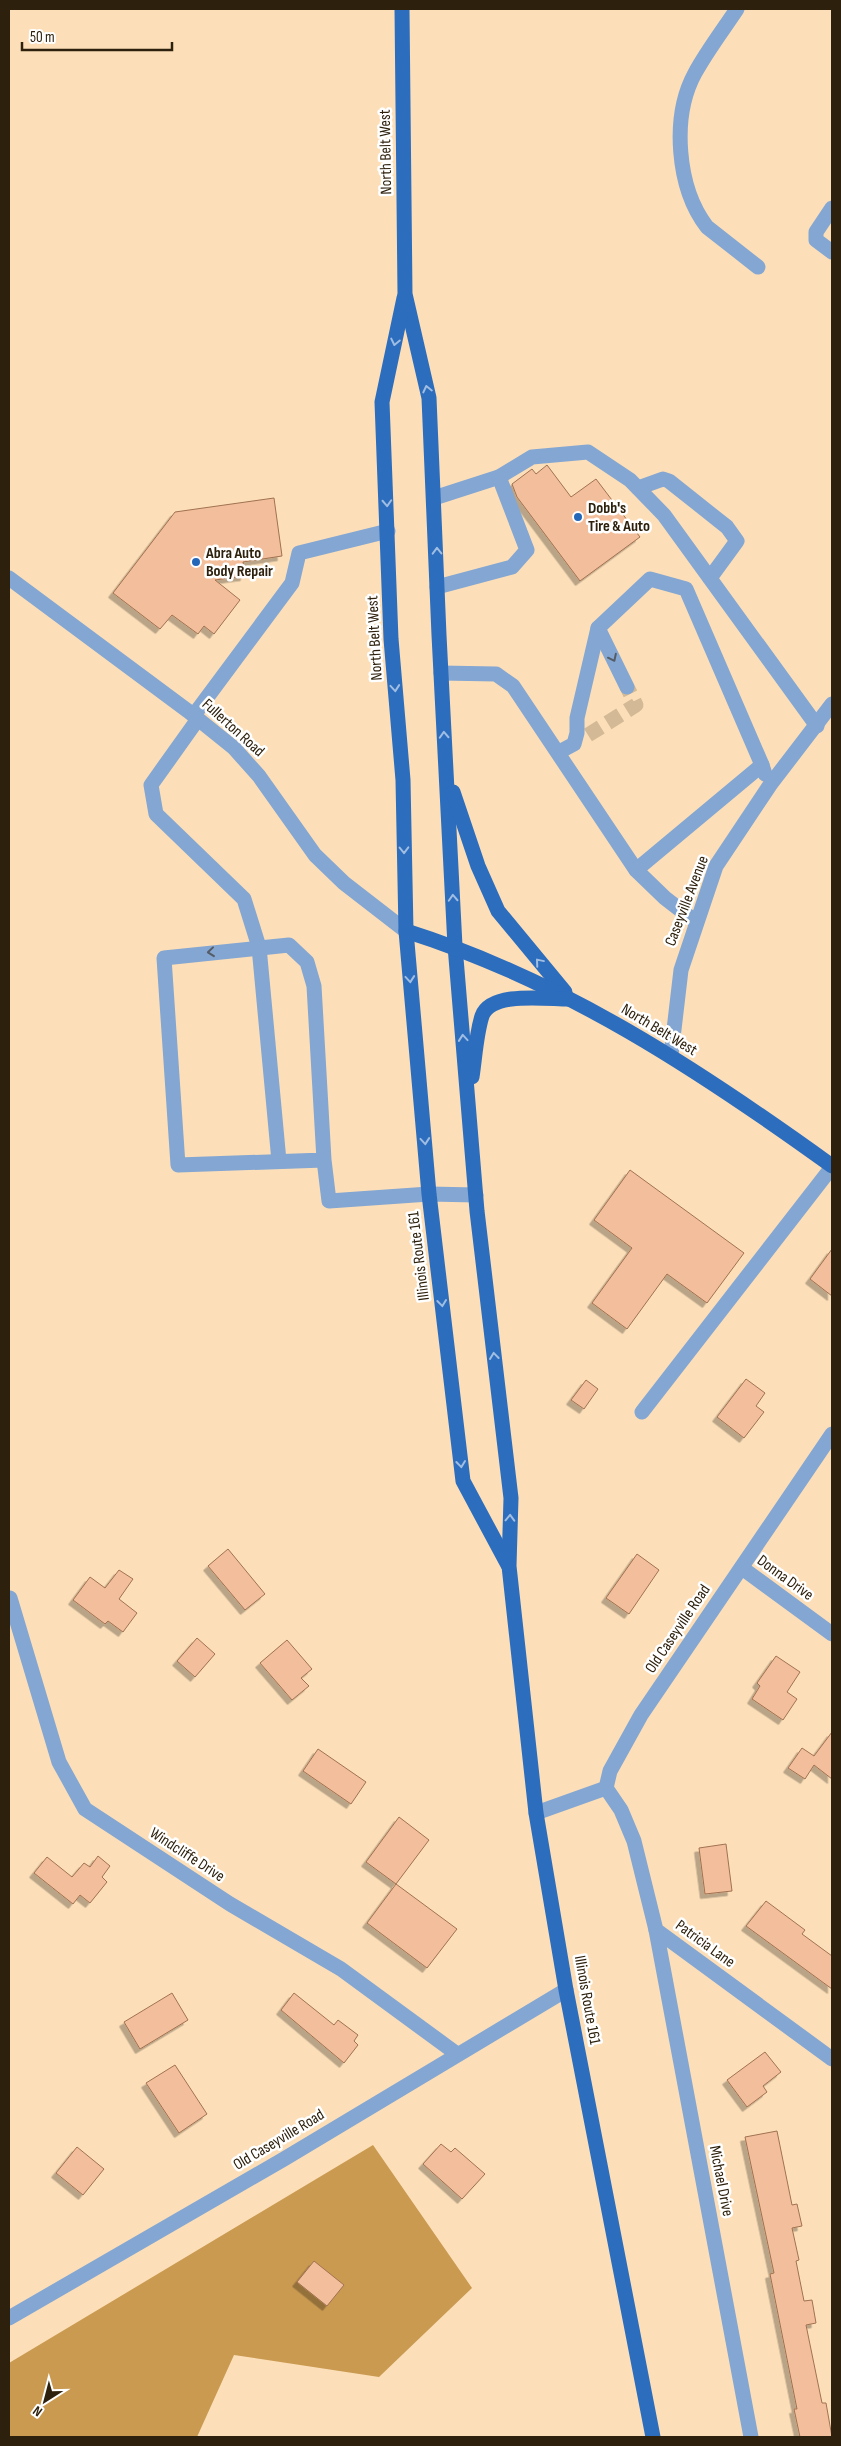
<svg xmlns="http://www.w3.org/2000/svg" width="841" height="2446" font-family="'Sofia Sans Condensed',sans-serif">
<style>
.forest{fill:#ca9a51}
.building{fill:#f2be9b;stroke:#a17251;filter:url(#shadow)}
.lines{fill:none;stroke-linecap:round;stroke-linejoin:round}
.minor-tunnel{stroke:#d3b996;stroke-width:15;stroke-dasharray:15 8;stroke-linecap:butt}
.minor{stroke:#84a6d2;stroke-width:15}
.major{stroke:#2d6dbe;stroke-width:15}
.oneway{stroke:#a0bde2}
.oneway2{stroke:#545c65}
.poi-dot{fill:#2466b7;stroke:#fff;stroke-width:2}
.labels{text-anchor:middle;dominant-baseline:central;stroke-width:5;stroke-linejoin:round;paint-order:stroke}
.street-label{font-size:16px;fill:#2d200c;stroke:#fff}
.poi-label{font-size:16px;font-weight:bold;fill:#2d200c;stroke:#fff;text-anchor:start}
</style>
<defs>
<filter id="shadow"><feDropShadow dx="-4.5" dy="4.5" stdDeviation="0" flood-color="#0004"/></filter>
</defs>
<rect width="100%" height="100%" fill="#fcdfb8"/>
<path class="forest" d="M 373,2145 L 472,2288 L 379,2377 L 234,2355 L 197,2437 L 9,2437 L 9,2363 Z"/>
<g class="building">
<path d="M 547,465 L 571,497 L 596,479 L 640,537 L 580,581 L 517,497 L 512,484 L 532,469 L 536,474 Z"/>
<path d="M 274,498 L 282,556 L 243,562 L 245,576 L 215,580 L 240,600 L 214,634 L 204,626 L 198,634 L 172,615 L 160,629 L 113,593 L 175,512 Z"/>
<path d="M 630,1170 L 744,1253 L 707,1303 L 667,1274 L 627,1329 L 592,1303 L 632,1248 L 594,1220 Z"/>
<path d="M 832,1249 L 832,1296 L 810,1279 Z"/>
<path d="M 746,1379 L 765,1393 L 756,1406 L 764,1412 L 744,1438 L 717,1417 Z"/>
<path d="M 586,1380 L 598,1389 L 584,1409 L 571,1400 Z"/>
<path d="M 228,1549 L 265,1594 L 245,1610 L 208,1566 Z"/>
<path d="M 637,1554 L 659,1570 L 629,1614 L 606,1598 Z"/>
<path d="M 119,1570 L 133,1579 L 119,1599 L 137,1613 L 123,1632 L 108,1621 L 105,1624 L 73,1600 L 90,1577 L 105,1588 Z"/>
<path d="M 197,1638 L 215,1654 L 195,1677 L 177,1661 Z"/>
<path d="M 287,1640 L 312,1669 L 301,1678 L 309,1686 L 292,1700 L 260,1663 Z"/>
<path d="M 776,1656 L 800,1672 L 787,1692 L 797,1699 L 783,1720 L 752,1699 L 760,1686 L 757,1683 Z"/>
<path d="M 832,1732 L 832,1779 L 814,1765 L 805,1779 L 788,1768 L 802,1748 L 814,1756 Z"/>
<path d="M 318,1749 L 366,1782 L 351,1804 L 303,1771 Z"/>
<path d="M 399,1817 L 429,1840 L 396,1884 L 457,1929 L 427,1968 L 367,1923 L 396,1884 L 366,1862 Z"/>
<path d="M 726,1844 L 732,1891 L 705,1894 L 699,1848 Z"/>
<path d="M 98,1856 L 110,1866 L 102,1877 L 107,1882 L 90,1903 L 80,1895 L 73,1904 L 34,1873 L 47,1857 L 72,1877 L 84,1863 L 90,1867 Z"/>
<path d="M 766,1901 L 805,1930 L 802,1934 L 832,1956 L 832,1989 L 746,1926 Z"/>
<path d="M 172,1993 L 188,2020 L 140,2049 L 124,2022 Z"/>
<path d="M 294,1993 L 334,2025 L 338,2020 L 358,2035 L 354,2041 L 358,2045 L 344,2063 L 281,2010 Z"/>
<path d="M 765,2052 L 781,2072 L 763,2086 L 767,2092 L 747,2107 L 727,2080 Z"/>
<path d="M 175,2065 L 207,2114 L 179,2133 L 146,2083 Z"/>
<path d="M 777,2131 L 792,2205 L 797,2204 L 802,2226 L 792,2228 L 799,2260 L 796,2261 L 804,2301 L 812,2300 L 816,2323 L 806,2325 L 822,2403 L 826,2403 L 832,2437 L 800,2437 L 794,2409 L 797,2409 L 770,2274 L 774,2273 L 745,2137 Z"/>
<path d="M 441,2144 L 451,2152 L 455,2148 L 485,2174 L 462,2199 L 423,2164 Z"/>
<path d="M 77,2147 L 104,2169 L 83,2195 L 56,2173 Z"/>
<path d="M 314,2261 L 344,2285 L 327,2306 L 297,2282 Z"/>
</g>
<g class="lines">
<path class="minor-tunnel" d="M 588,735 L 636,705 L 627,687"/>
<g class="minor">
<path d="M 737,9 C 723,30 707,51 695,73 C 671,117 677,188 707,227 L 758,267"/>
<path d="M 832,208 L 816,232 L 816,240 L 832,252"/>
<path d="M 638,488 L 663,479 L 669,481 L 727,527 L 737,541 L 710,578"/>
<path d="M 434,498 L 499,477 L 532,457 L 588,452 L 630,480 L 664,515 L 817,726"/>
<path d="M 9,578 L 188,711 L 234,748 L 259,776 L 315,855 L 344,883 L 406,931"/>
<path d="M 437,587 L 512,567 L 527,550 L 499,477"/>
<path d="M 598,628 L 627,687"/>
<path d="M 441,673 L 496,674 L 513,686 L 636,870 L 665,898 L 696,922"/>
<path d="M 194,715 L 292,583 L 299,553 L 388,531"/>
<path d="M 198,719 L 151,785 L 156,814 L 244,899 L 259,947 L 279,1161"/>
<path d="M 559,752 L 574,744 L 577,733 L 577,718 L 598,628 L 650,579 L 686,589 L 762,765"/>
<path d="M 636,870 L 762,765 L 765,774"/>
<path d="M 671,1055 L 681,970 L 716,866 L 770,785 L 832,704"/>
<path d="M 324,1160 L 314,986 L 307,962 L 289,945 L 164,958 L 178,1165 L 324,1160 L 329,1201 L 429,1194 L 476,1195"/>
<path d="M 642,1412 L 832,1167"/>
<path d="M 742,1568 L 832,1634"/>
<path d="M 10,1598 L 59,1762 L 85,1809 L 230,1904 L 341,1969 L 457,2054"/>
<path d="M 606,1788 L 621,1810 L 634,1841 L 656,1930 L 832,2059"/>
<path d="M 536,1813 L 606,1788 L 610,1771 L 641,1715 L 832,1434"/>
<path d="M 656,1930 L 751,2437"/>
<path d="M 9,2318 L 284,2159 L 566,1990"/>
</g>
<g class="major">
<path d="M 402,9 L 405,294 L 429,398 L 439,635 L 455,946 L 477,1211 L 511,1498 L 509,1566 L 536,1813 L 566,1990 L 653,2437"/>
<path d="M 404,298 L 382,402 L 391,639 L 403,780 L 406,931 L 429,1194 L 463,1481 L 508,1565"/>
<path d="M 453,792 L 478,866 L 498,911 L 565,992"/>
<path d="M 406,931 C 564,981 699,1070 832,1166"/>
<path d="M 472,1077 C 475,1058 476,1035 482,1016 C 491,991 546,999 568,999"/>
</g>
</g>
<defs><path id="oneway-chevron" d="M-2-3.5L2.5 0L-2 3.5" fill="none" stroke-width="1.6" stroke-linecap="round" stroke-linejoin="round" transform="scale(1.25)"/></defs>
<g class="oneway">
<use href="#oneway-chevron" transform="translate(395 342) rotate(102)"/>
<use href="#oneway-chevron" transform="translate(427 389) rotate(-103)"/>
<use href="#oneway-chevron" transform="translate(387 503) rotate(87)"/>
<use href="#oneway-chevron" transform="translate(437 551) rotate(-91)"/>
<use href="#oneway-chevron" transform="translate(395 688) rotate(85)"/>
<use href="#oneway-chevron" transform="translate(444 735) rotate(-93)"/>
<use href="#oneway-chevron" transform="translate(404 850) rotate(89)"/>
<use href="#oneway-chevron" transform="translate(453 898) rotate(-93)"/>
<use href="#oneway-chevron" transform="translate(539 962) rotate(-130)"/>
<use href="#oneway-chevron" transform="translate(410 979) rotate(85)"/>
<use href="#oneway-chevron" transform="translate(463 1038) rotate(-95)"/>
<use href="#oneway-chevron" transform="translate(425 1141) rotate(85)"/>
<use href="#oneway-chevron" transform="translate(442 1303) rotate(83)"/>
<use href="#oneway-chevron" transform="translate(494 1356) rotate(-97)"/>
<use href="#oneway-chevron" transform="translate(461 1464) rotate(83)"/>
<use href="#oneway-chevron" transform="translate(510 1518) rotate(-88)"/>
</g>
<g class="oneway2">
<use href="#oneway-chevron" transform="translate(613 658) rotate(64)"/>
<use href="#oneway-chevron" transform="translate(211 952) rotate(174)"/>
</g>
<g class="poi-dot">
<circle cx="578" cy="517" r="5"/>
<circle cx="196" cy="562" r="5"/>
</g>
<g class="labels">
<g class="street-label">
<text transform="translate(386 152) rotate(-91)">North Belt West</text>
<text transform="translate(375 638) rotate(-93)">North Belt West</text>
<text transform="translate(233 728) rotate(42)">Fullerton Road</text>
<text transform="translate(687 901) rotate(-69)">Caseyville Avenue</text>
<text transform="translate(659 1030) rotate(31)">North Belt West</text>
<text transform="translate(419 1256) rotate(-97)">Illinois Route 161</text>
<text transform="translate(785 1578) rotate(36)">Donna Drive</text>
<text transform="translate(678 1629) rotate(-56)">Old Caseyville Road</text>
<text transform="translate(187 1855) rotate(33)">Windcliffe Drive</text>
<text transform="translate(705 1944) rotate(36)">Patricia Lane</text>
<text transform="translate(587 2000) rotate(80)">Illinois Route 161</text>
<text transform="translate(279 2140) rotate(-31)">Old Caseyville Road</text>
<text transform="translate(721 2181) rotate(79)">Michael Drive</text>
</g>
<g class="poi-label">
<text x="588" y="508">Dobb's<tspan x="588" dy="18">Tire &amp; Auto</tspan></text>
<text x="206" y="553">Abra Auto<tspan x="206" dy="18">Body Repair</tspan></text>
</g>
</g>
<rect width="841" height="2446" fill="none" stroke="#2d200c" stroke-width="20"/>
<g transform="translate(45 2401) rotate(216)" stroke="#ffffff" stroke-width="4" paint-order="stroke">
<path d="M0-4L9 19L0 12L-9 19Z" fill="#2d200c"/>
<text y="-8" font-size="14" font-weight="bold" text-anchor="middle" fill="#2d200c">N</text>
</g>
<path d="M22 42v8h150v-8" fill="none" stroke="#2d200c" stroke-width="2.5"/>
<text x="30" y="42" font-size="15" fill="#2d200c" stroke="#ffffff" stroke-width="4" paint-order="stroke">50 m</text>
</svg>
